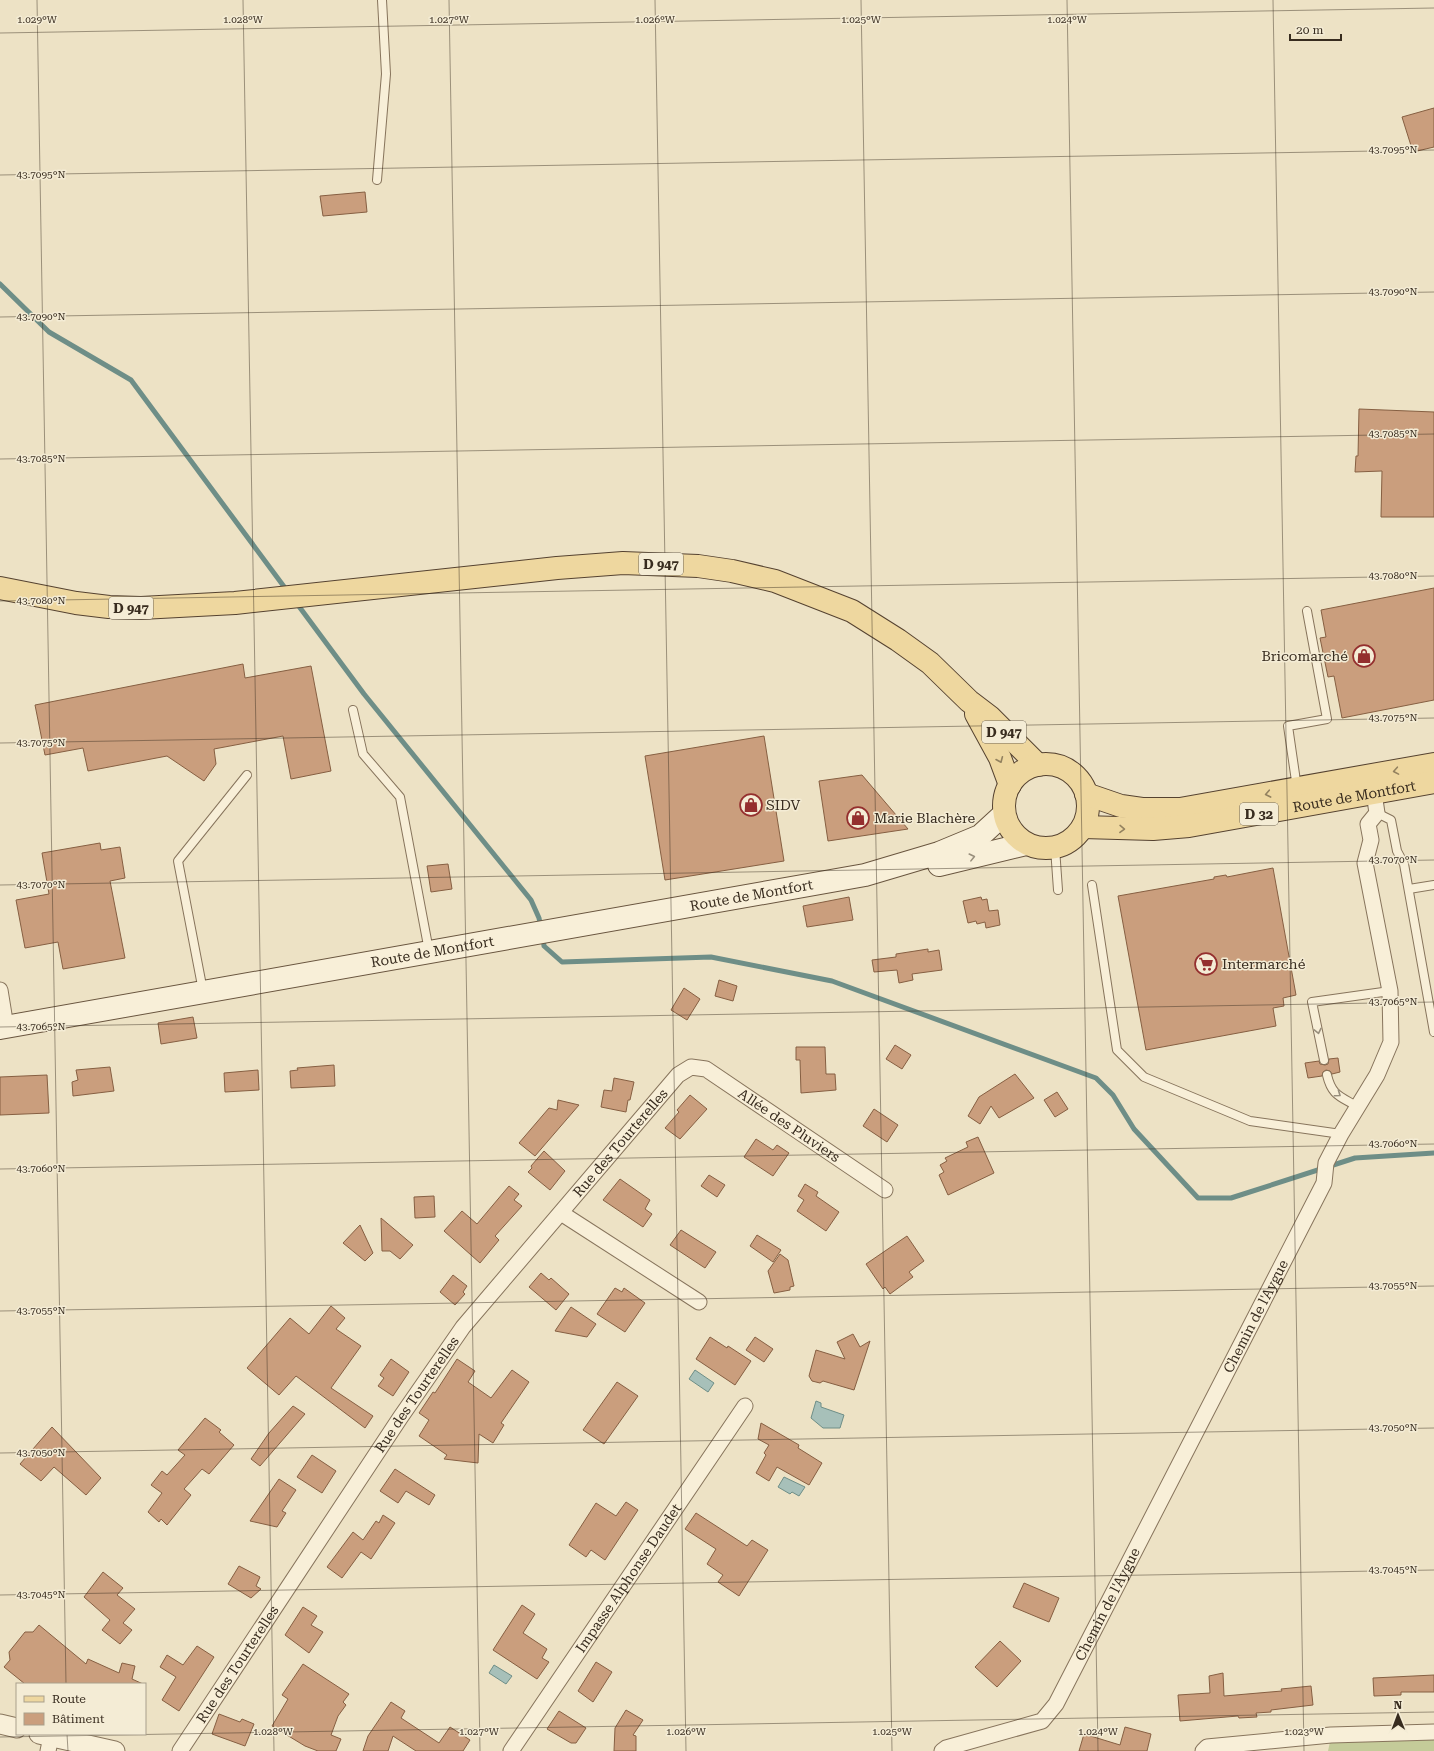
<svg xmlns="http://www.w3.org/2000/svg" width="1434" height="1751" font-family="'Roboto Serif',serif">
<style>
.green{fill:#c4cb99}
.water{fill:#a7c0b9;stroke:#6e8e87}
.lines{fill:none;stroke-linecap:round;stroke-linejoin:round}
.stream{stroke:#6e8e87;stroke-width:5}
.building{fill:#ca9e7d;stroke:#865f42}
.service-casing{stroke:#87745c;stroke-width:10}
.minor-casing{stroke:#87745c;stroke-width:17}
.tertiary-casing{stroke:#87745c;stroke-width:21}
.secondary-casing{stroke:#69553f;stroke-width:24}
.primary-casing{stroke:#554230;stroke-width:24}
.service{stroke:#f8efd8;stroke-width:8}
.minor{stroke:#f8efd8;stroke-width:15}
.tertiary{stroke:#f8efd8;stroke-width:19}
.secondary{stroke:#f8efd8;stroke-width:22}
.primary{stroke:#eed79f;stroke-width:22}
.oneway{stroke:#93825f}
.oneway2{stroke:#988e7c}
.ticks{fill:none;stroke:#382c1f;stroke-width:1;stroke-opacity:0.45}
.labels{text-anchor:middle;dominant-baseline:central;stroke-width:3;stroke-linejoin:round;paint-order:stroke}
.shield{fill:#f4ecd5;stroke:#706656;stroke-width:1}
.shield-label{font-size:13px;font-weight:bold;fill:#382c1f}
.poi-label{font-size:14px;fill:#382c1f;stroke:#f4ecd5;text-anchor:start}
.street-label{font-size:14px;fill:#382c1f;stroke:#f4ecd5}
.ticks-label{font-size:10px;text-anchor:middle;fill:#382c1f;stroke:#f4ecd5;stroke-width:3;stroke-linejoin:round;paint-order:stroke}
</style>
<rect width="100%" height="100%" fill="#ede2c5"/>
<path class="green" d="M 1434,1736 L 1434,1751 L 1328,1751 L 1330,1742 Z"/>
<g class="water">
<path d="M 695,1370 L 714,1383 L 708,1392 L 689,1379 Z"/>
<path d="M 816,1401 L 821,1403 L 821,1407 L 844,1415 L 840,1428 L 823,1428 L 811,1418 Z"/>
<path d="M 784,1477 L 805,1487 L 799,1496 L 792,1492 L 790,1494 L 778,1487 Z"/>
<path d="M 494,1665 L 512,1676 L 506,1684 L 489,1673 Z"/>
</g>
<g class="lines">
<g class="stream">
<path d="M 0,284 L 49,332 L 131,380 L 288,592"/>
<path d="M 295,601 L 364,694 L 531,900 L 539,918 L 541,928"/>
<path d="M 543,937 L 544,946 L 562,962 L 711,957 L 832,981 L 1096,1078 L 1113,1095 L 1134,1129 L 1198,1198 L 1231,1198 L 1355,1158 L 1434,1153"/>
</g>
</g>
<g class="building">
<path d="M 1434,108 L 1434,147 L 1413,152 L 1402,117 Z"/>
<path d="M 365,192 L 367,212 L 323,216 L 320,196 Z"/>
<path d="M 1359,409 L 1434,412 L 1434,517 L 1381,517 L 1382,471 L 1355,472 L 1356,456 L 1358,456 Z"/>
<path d="M 1434,588 L 1434,700 L 1342,718 L 1334,676 L 1328,677 L 1320,638 L 1326,637 L 1321,610 Z"/>
<path d="M 243,664 L 245,678 L 311,666 L 331,771 L 291,779 L 283,736 L 214,749 L 216,764 L 204,781 L 167,756 L 88,771 L 83,748 L 45,755 L 35,705 Z"/>
<path d="M 764,736 L 784,861 L 665,880 L 645,756 Z"/>
<path d="M 862,775 L 908,829 L 828,841 L 819,781 Z"/>
<path d="M 100,843 L 101,850 L 120,847 L 125,878 L 110,881 L 125,958 L 63,969 L 58,942 L 25,948 L 16,900 L 49,894 L 42,853 Z"/>
<path d="M 448,864 L 452,889 L 431,892 L 427,866 Z"/>
<path d="M 1273,868 L 1296,995 L 1283,998 L 1284,1006 L 1273,1008 L 1276,1026 L 1146,1050 L 1118,896 L 1214,879 L 1214,877 L 1226,875 L 1227,877 Z"/>
<path d="M 849,897 L 853,920 L 807,927 L 803,906 Z"/>
<path d="M 981,897 L 982,900 L 987,899 L 989,911 L 998,910 L 1000,925 L 986,928 L 985,922 L 977,924 L 976,921 L 968,923 L 963,901 Z"/>
<path d="M 928,949 L 928,952 L 939,950 L 942,970 L 912,974 L 913,980 L 899,983 L 897,970 L 874,972 L 872,960 L 896,957 L 896,954 Z"/>
<path d="M 719,980 L 737,986 L 733,1001 L 715,996 Z"/>
<path d="M 684,988 L 700,999 L 687,1020 L 671,1010 Z"/>
<path d="M 193,1017 L 197,1038 L 161,1044 L 158,1023 Z"/>
<path d="M 895,1045 L 911,1055 L 902,1069 L 886,1059 Z"/>
<path d="M 796,1047 L 825,1047 L 826,1074 L 835,1074 L 836,1090 L 801,1093 L 800,1060 L 796,1060 Z"/>
<path d="M 1338,1058 L 1340,1072 L 1332,1074 L 1330,1071 L 1326,1070 L 1323,1072 L 1322,1076 L 1308,1078 L 1305,1063 L 1319,1061 L 1320,1064 L 1325,1065 L 1328,1064 L 1329,1059 Z"/>
<path d="M 334,1065 L 335,1086 L 291,1088 L 290,1071 L 298,1070 L 297,1068 Z"/>
<path d="M 110,1067 L 114,1091 L 73,1096 L 72,1082 L 78,1080 L 76,1070 Z"/>
<path d="M 258,1070 L 259,1090 L 225,1092 L 224,1073 Z"/>
<path d="M 1015,1074 L 1034,1098 L 999,1118 L 991,1106 L 980,1124 L 968,1116 L 979,1097 Z"/>
<path d="M 47,1075 L 49,1113 L 0,1115 L 0,1077 Z"/>
<path d="M 614,1078 L 634,1082 L 630,1100 L 628,1100 L 626,1112 L 601,1107 L 604,1090 L 612,1091 Z"/>
<path d="M 1057,1092 L 1068,1109 L 1055,1117 L 1044,1100 Z"/>
<path d="M 690,1095 L 707,1109 L 680,1139 L 665,1128 L 679,1112 L 677,1110 Z"/>
<path d="M 558,1100 L 579,1105 L 535,1156 L 519,1143 L 549,1108 L 557,1110 Z"/>
<path d="M 874,1109 L 898,1125 L 887,1142 L 863,1126 Z"/>
<path d="M 978,1137 L 994,1173 L 948,1195 L 939,1175 L 944,1172 L 940,1165 L 947,1161 L 945,1158 L 968,1147 L 966,1142 Z"/>
<path d="M 756,1139 L 773,1150 L 777,1145 L 789,1153 L 773,1176 L 744,1157 Z"/>
<path d="M 544,1151 L 565,1171 L 550,1190 L 528,1172 L 532,1168 L 531,1166 Z"/>
<path d="M 709,1175 L 725,1185 L 717,1197 L 701,1186 Z"/>
<path d="M 620,1179 L 650,1200 L 645,1209 L 652,1214 L 643,1227 L 603,1200 Z"/>
<path d="M 805,1184 L 818,1192 L 816,1196 L 839,1212 L 826,1231 L 797,1211 L 804,1200 L 798,1196 Z"/>
<path d="M 509,1186 L 519,1194 L 514,1200 L 522,1206 L 495,1236 L 499,1240 L 480,1263 L 444,1231 L 462,1211 L 477,1224 Z"/>
<path d="M 434,1196 L 435,1217 L 415,1218 L 414,1197 Z"/>
<path d="M 381,1218 L 413,1245 L 400,1259 L 390,1251 L 382,1251 Z"/>
<path d="M 360,1225 L 373,1253 L 365,1261 L 343,1243 Z"/>
<path d="M 681,1230 L 716,1252 L 705,1268 L 670,1245 Z"/>
<path d="M 757,1235 L 781,1250 L 773,1262 L 750,1246 Z"/>
<path d="M 907,1236 L 924,1261 L 909,1272 L 913,1277 L 890,1294 L 885,1287 L 883,1289 L 866,1264 Z"/>
<path d="M 780,1254 L 788,1260 L 794,1286 L 790,1287 L 790,1290 L 774,1293 L 768,1271 Z"/>
<path d="M 541,1273 L 549,1280 L 551,1278 L 569,1294 L 556,1310 L 529,1287 Z"/>
<path d="M 453,1275 L 467,1286 L 463,1292 L 465,1294 L 455,1305 L 440,1292 Z"/>
<path d="M 615,1288 L 622,1292 L 624,1288 L 645,1303 L 625,1332 L 597,1314 Z"/>
<path d="M 331,1306 L 345,1318 L 336,1329 L 361,1346 L 331,1388 L 373,1416 L 365,1428 L 296,1376 L 279,1395 L 247,1368 L 290,1318 L 309,1334 Z"/>
<path d="M 571,1307 L 596,1324 L 587,1337 L 555,1331 Z"/>
<path d="M 853,1334 L 860,1347 L 870,1341 L 854,1390 L 823,1381 L 820,1383 L 812,1381 L 809,1376 L 816,1350 L 845,1359 L 837,1342 Z"/>
<path d="M 710,1337 L 727,1348 L 728,1346 L 751,1361 L 735,1385 L 696,1359 Z"/>
<path d="M 755,1337 L 773,1349 L 764,1362 L 746,1350 Z"/>
<path d="M 391,1359 L 409,1372 L 393,1396 L 378,1386 L 384,1378 L 380,1375 Z"/>
<path d="M 457,1359 L 475,1371 L 468,1382 L 491,1398 L 512,1370 L 529,1382 L 501,1423 L 504,1425 L 493,1443 L 479,1434 L 478,1463 L 444,1459 L 447,1455 L 419,1436 L 429,1420 L 419,1413 L 433,1392 L 435,1393 Z"/>
<path d="M 617,1382 L 638,1396 L 604,1444 L 583,1430 Z"/>
<path d="M 293,1406 L 305,1414 L 260,1466 L 251,1459 L 269,1433 Z"/>
<path d="M 205,1418 L 221,1430 L 219,1432 L 234,1445 L 209,1474 L 202,1469 L 184,1489 L 191,1495 L 167,1525 L 161,1519 L 159,1522 L 148,1512 L 162,1493 L 151,1485 L 162,1471 L 167,1475 L 185,1455 L 178,1450 Z"/>
<path d="M 761,1423 L 799,1445 L 798,1448 L 822,1463 L 809,1485 L 777,1467 L 769,1481 L 756,1473 L 766,1455 L 764,1453 L 769,1445 L 758,1439 Z"/>
<path d="M 52,1427 L 101,1478 L 86,1495 L 54,1467 L 41,1481 L 20,1464 Z"/>
<path d="M 312,1455 L 336,1471 L 322,1493 L 297,1477 Z"/>
<path d="M 395,1469 L 435,1495 L 429,1505 L 406,1491 L 398,1503 L 380,1491 Z"/>
<path d="M 279,1479 L 296,1490 L 282,1511 L 286,1513 L 277,1527 L 250,1521 Z"/>
<path d="M 626,1502 L 638,1510 L 605,1560 L 591,1550 L 586,1557 L 569,1545 L 596,1503 L 616,1516 Z"/>
<path d="M 696,1513 L 747,1546 L 752,1540 L 768,1550 L 739,1596 L 718,1582 L 723,1575 L 707,1564 L 716,1549 L 685,1529 Z"/>
<path d="M 383,1515 L 395,1523 L 371,1559 L 361,1552 L 342,1578 L 327,1567 L 353,1532 L 363,1540 L 376,1521 L 379,1523 Z"/>
<path d="M 239,1566 L 260,1577 L 256,1586 L 261,1589 L 251,1598 L 228,1584 Z"/>
<path d="M 103,1572 L 123,1588 L 117,1595 L 135,1609 L 123,1623 L 132,1630 L 120,1644 L 102,1630 L 110,1620 L 84,1597 Z"/>
<path d="M 1024,1583 L 1059,1598 L 1049,1622 L 1013,1607 Z"/>
<path d="M 522,1605 L 535,1614 L 523,1633 L 547,1649 L 542,1658 L 549,1662 L 537,1679 L 493,1650 Z"/>
<path d="M 303,1607 L 317,1616 L 311,1625 L 323,1632 L 309,1653 L 285,1635 Z"/>
<path d="M 39,1625 L 86,1664 L 88,1659 L 119,1673 L 122,1663 L 135,1666 L 132,1679 L 143,1684 L 25,1684 L 4,1667 L 10,1660 L 9,1652 L 25,1632 L 33,1632 Z"/>
<path d="M 1000,1641 L 1021,1661 L 997,1687 L 975,1667 Z"/>
<path d="M 197,1646 L 214,1657 L 179,1711 L 162,1700 L 176,1677 L 160,1667 L 167,1655 L 183,1665 Z"/>
<path d="M 596,1662 L 612,1672 L 593,1702 L 578,1691 Z"/>
<path d="M 303,1664 L 349,1694 L 343,1702 L 346,1705 L 338,1716 L 331,1735 L 341,1739 L 336,1751 L 318,1751 L 305,1746 L 272,1726 L 288,1699 L 282,1695 Z"/>
<path d="M 1223,1673 L 1224,1696 L 1282,1691 L 1281,1689 L 1311,1686 L 1313,1705 L 1271,1710 L 1271,1712 L 1256,1713 L 1257,1717 L 1239,1718 L 1238,1716 L 1180,1721 L 1178,1695 L 1210,1693 L 1209,1676 Z"/>
<path d="M 1434,1675 L 1434,1692 L 1401,1692 L 1401,1695 L 1374,1696 L 1373,1678 Z"/>
<path d="M 391,1702 L 405,1711 L 401,1718 L 439,1743 L 450,1727 L 470,1740 L 463,1751 L 416,1751 L 393,1736 L 388,1751 L 363,1751 L 368,1736 Z"/>
<path d="M 626,1710 L 643,1720 L 633,1735 L 636,1736 L 636,1751 L 614,1751 L 615,1728 Z"/>
<path d="M 559,1711 L 586,1728 L 576,1743 L 571,1743 L 547,1729 Z"/>
<path d="M 219,1714 L 240,1722 L 242,1719 L 254,1724 L 245,1746 L 212,1734 Z"/>
<path d="M 1125,1727 L 1151,1734 L 1147,1751 L 1079,1751 L 1084,1734 L 1120,1745 Z"/>
</g>
<g class="lines">
<g class="service-casing">
<g id="service">
<path d="M 377,180 L 386,74 L 382,0"/>
<path d="M 353,710 L 363,754 L 400,797 L 429,951"/>
<path d="M 1297,788 L 1288,726 L 1327,719 L 1307,611"/>
<path d="M 1377,813 L 1391,820 L 1397,851 L 1404,864 L 1434,1032"/>
<path d="M 1055,848 L 1058,890"/>
<path d="M 1092,885 L 1117,1050 L 1144,1077 L 1250,1121 L 1341,1134"/>
<path d="M 1409,889 L 1434,885"/>
<path d="M 203,991 L 178,861 L 247,775"/>
<path d="M 1324,1060 L 1312,1002 L 1390,991"/>
<path d="M 1327,1075 C 1332,1096 1340,1096 1358,1107"/>
</g>
</g>
<g class="minor-casing">
<g id="minor">
<path d="M 0,990 L 6,1027"/>
<path d="M 561,1213 L 699,1302"/>
<path d="M 48,1751 L 51,1737"/>
<path id="s1" d="M 180,1751 L 400,1418 L 463,1327 L 678,1075 L 691,1067 L 706,1069 L 885,1190"/>
<path id="s2" d="M 511,1751 L 745,1406"/>
<path id="s3" d="M 942,1751 L 946,1748 L 1042,1721 L 1056,1704 L 1324,1183 L 1326,1163 L 1341,1134 L 1377,1075 L 1391,1042 L 1390,991 L 1365,863 L 1371,840 L 1368,824 L 1377,813 L 1374,793"/>
<path d="M 1203,1751 L 1207,1747 L 1331,1735 L 1434,1732"/>
</g>
</g>
<g class="tertiary-casing">
<g id="tertiary">
<path d="M 0,1724 L 17,1728"/>
<path d="M 39,1734 L 115,1751"/>
</g>
</g>
<g class="secondary-casing">
<g id="secondary">
<path d="M 939,865 L 1026,844"/>
<path id="s4" d="M 0,1028 L 865,875 L 939,853 L 980,836 L 1004,814"/>
</g>
</g>
<g class="primary-casing">
<g id="primary">
<path d="M 0,588 L 76,603 L 109,607 L 141,608 L 235,603 L 557,568 L 623,563 L 698,566 L 732,571 L 775,581 L 852,611 L 898,640 L 930,663 L 969,701 L 990,717 L 1038,765"/>
<path d="M 976,714 L 1000,758 L 1010,785"/>
<circle cx="1046" cy="806" r="42"/>
<path d="M 1086,794 L 1121,806 L 1142,809 L 1180,809 L 1434,764"/>
<path id="s5" d="M 1083,827 L 1153,829 L 1189,826 L 1434,782"/>
</g>
</g>
<use href="#service" class="service"/>
<use href="#minor" class="minor"/>
<use href="#tertiary" class="tertiary"/>
<use href="#secondary" class="secondary"/>
<use href="#primary" class="primary"/>
</g>
<defs><path id="oneway-chevron" d="M-2-3.5L2.5 0L-2 3.5" fill="none" stroke-width="1.6" stroke-linecap="round" stroke-linejoin="round"/></defs>
<g class="oneway">
<use href="#oneway-chevron" transform="translate(1000 760) rotate(67)"/>
<use href="#oneway-chevron" transform="translate(1396 771) rotate(170)"/>
<use href="#oneway-chevron" transform="translate(1268 794) rotate(169)"/>
<use href="#oneway-chevron" transform="translate(1122 829) rotate(1)"/>
</g>
<g class="oneway2">
<use href="#oneway-chevron" transform="translate(972 857) rotate(-14)"/>
<use href="#oneway-chevron" transform="translate(1318 1031) rotate(78)"/>
<use href="#oneway-chevron" transform="translate(1338 1094) rotate(35)"/>
</g>
<path class="ticks" d="M 37,0 L 66,1684M 243,0 L 274,1751M 449,0 L 480,1751M 655,0 L 686,1751M 861,0 L 892,1751M 1067,0 L 1098,1751M 1273,0 L 1304,1751M 0,33 L 1434,8M 0,175 L 1434,150M 0,317 L 1434,292M 0,459 L 1434,434M 0,601 L 1434,576M 0,743 L 1434,718M 0,885 L 1434,860M 0,1027 L 1434,1002M 0,1169 L 1434,1144M 0,1311 L 1434,1286M 0,1453 L 1434,1428M 0,1595 L 1434,1570M 67,1734 L 68,1751M 0,1737 L 1434,1712"/>
<defs>
<g id="shop-ring" transform="scale(1.15)"><circle r="9.5" fill="#f4ecd5" stroke="#942f2e" stroke-width="1.5"/><path d="M-5-2.5h2.3a2.7 3.5 0 0 1 5.4 0H5L5.5 6h-11ZM-1.5-2.5h3a1.5 2.3 0 0 0-3 0Z" fill="#942f2e"/></g>
<g id="supermarket-ring" transform="scale(1.15)"><circle r="9.5" fill="#f4ecd5" stroke="#942f2e" stroke-width="1.5"/><path d="M-6-5.5h2.5l.6 2H6L4.5 2H-2.5L-4.4-4H-6ZM-1.5 3.2a1.3 1.3 0 1 0 .1 0ZM3 3.2a1.3 1.3 0 1 0 .1 0Z" fill="#942f2e"/></g>
</defs>
<g fill-rule="evenodd">
<use href="#shop-ring" x="1364" y="656"/>
<use href="#shop-ring" x="751" y="805"/>
<use href="#shop-ring" x="858" y="818"/>
<use href="#supermarket-ring" x="1206" y="964"/>
</g>
<g class="labels">
<g class="shield">
<rect x="639" y="553" width="44" height="22" rx="3"/>
<rect x="109" y="597" width="44" height="22" rx="3"/>
<rect x="982" y="721" width="44" height="22" rx="3"/>
<rect x="1240" y="803" width="38" height="22" rx="3"/>
</g>
<g class="shield-label">
<text x="661" y="564">D 947</text>
<text x="131" y="608">D 947</text>
<text x="1004" y="732">D 947</text>
<text x="1259" y="814">D 32</text>
</g>
<g class="poi-label">
<text x="1348" y="656" text-anchor="end">Bricomarché</text>
<text x="766" y="805">SIDV</text>
<text x="874" y="818">Marie Blachère</text>
<text x="1222" y="964">Intermarché</text>
</g>
<g class="street-label">
<text stroke="none"><textPath href="#s5" startOffset="274">Route de Montfort</textPath></text>
<text stroke="none"><textPath href="#s4" startOffset="763">Route de Montfort</textPath></text>
<text stroke="none"><textPath href="#s4" startOffset="439">Route de Montfort</textPath></text>
<text stroke="none"><textPath href="#s1" startOffset="972">Allée des Pluviers</textPath></text>
<text stroke="none"><textPath href="#s1" startOffset="752">Rue des Tourterelles</textPath></text>
<text stroke="none"><textPath href="#s3" startOffset="563">Chemin de l'Aygue</textPath></text>
<text stroke="none"><textPath href="#s1" startOffset="428">Rue des Tourterelles</textPath></text>
<text stroke="none"><textPath href="#s2" startOffset="209">Impasse Alphonse Daudet</textPath></text>
<text stroke="none"><textPath href="#s3" startOffset="239">Chemin de l'Aygue</textPath></text>
<text stroke="none"><textPath href="#s1" startOffset="104">Rue des Tourterelles</textPath></text>
</g>
</g>
<g class="ticks-label">
<text x="37" y="23">1.029°W</text>
<text x="243" y="23">1.028°W</text>
<text x="449" y="23">1.027°W</text>
<text x="655" y="23">1.026°W</text>
<text x="861" y="23">1.025°W</text>
<text x="1067" y="23">1.024°W</text>
<text x="1393" y="153">43.7095°N</text>
<text x="41" y="178">43.7095°N</text>
<text x="1393" y="295">43.7090°N</text>
<text x="41" y="320">43.7090°N</text>
<text x="1393" y="437">43.7085°N</text>
<text x="41" y="462">43.7085°N</text>
<text x="1393" y="579">43.7080°N</text>
<text x="41" y="604">43.7080°N</text>
<text x="1393" y="721">43.7075°N</text>
<text x="41" y="746">43.7075°N</text>
<text x="1393" y="863">43.7070°N</text>
<text x="41" y="888">43.7070°N</text>
<text x="1393" y="1005">43.7065°N</text>
<text x="41" y="1030">43.7065°N</text>
<text x="1393" y="1147">43.7060°N</text>
<text x="41" y="1172">43.7060°N</text>
<text x="1393" y="1289">43.7055°N</text>
<text x="41" y="1314">43.7055°N</text>
<text x="1393" y="1431">43.7050°N</text>
<text x="41" y="1456">43.7050°N</text>
<text x="1393" y="1573">43.7045°N</text>
<text x="41" y="1598">43.7045°N</text>
<text x="273" y="1735">1.028°W</text>
<text x="479" y="1735">1.027°W</text>
<text x="686" y="1735">1.026°W</text>
<text x="892" y="1735">1.025°W</text>
<text x="1098" y="1735">1.024°W</text>
<text x="1304" y="1735">1.023°W</text>
</g>
<rect x="16" y="1683" width="130" height="52" fill="#f4ecd5" stroke="#a99f8c"/>
<rect x="24" y="1696" width="20" height="6" fill="#eed79f" stroke="#a99f8c"/>
<text x="52" y="1703" font-size="12" fill="#382c1f">Route</text>
<rect x="24" y="1713" width="20" height="12" fill="#ca9e7d" stroke="#a99f8c"/>
<text x="52" y="1723" font-size="12" fill="#382c1f">Bâtiment</text>
<g transform="translate(1398 1715) rotate(359)" stroke="#f4ecd5" stroke-width="3" paint-order="stroke">
<path d="M0-3L7 15L0 10L-7 15Z" fill="#382c1f"/>
<text y="-6" font-size="11" font-weight="bold" text-anchor="middle" fill="#382c1f">N</text>
</g>
<path d="M1290 34v6h51v-6" fill="none" stroke="#382c1f" stroke-width="2"/>
<text x="1296" y="34" font-size="12" fill="#382c1f" stroke="#f4ecd5" stroke-width="3" paint-order="stroke">20 m</text>
</svg>
